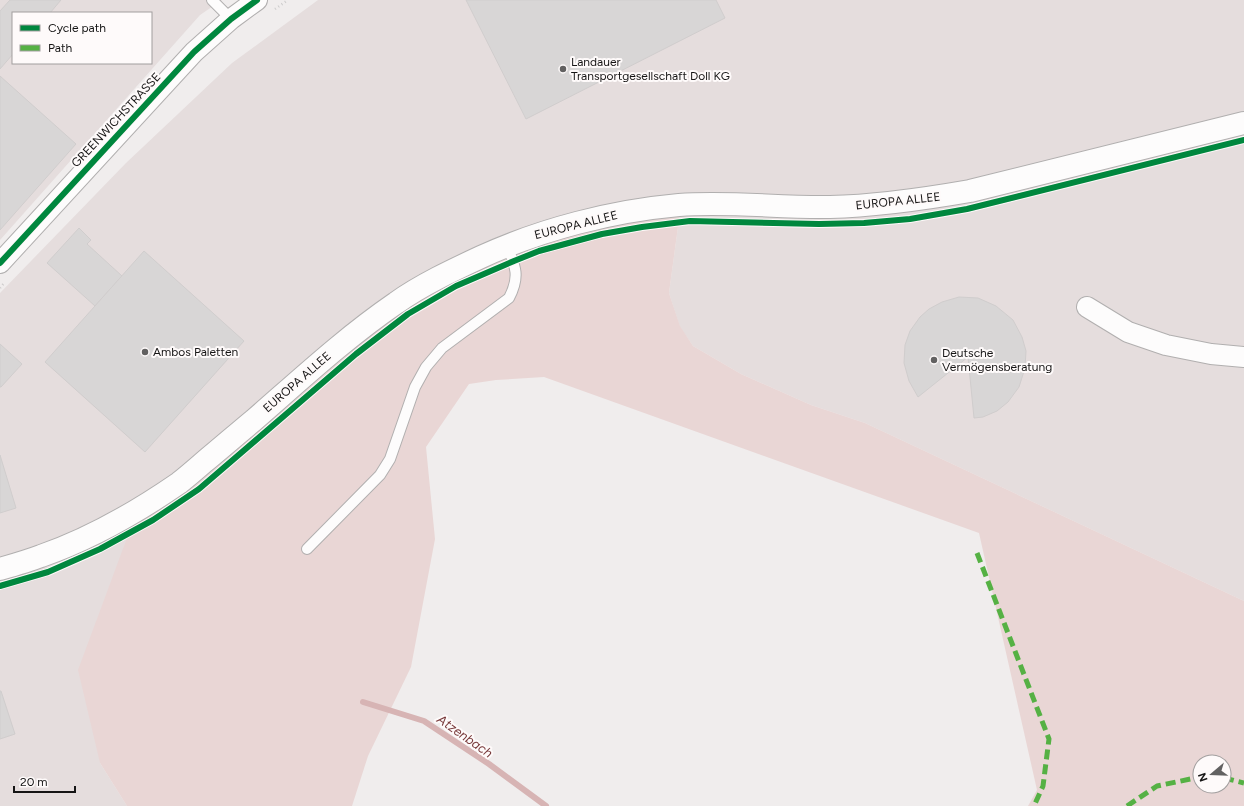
<svg xmlns="http://www.w3.org/2000/svg" width="1244" height="806" font-family="Figtree,sans-serif">
<style>
.built{fill:#e5dddd;fill-rule:evenodd}
.green{fill:#e9d6d5;fill-rule:evenodd}
.lines{fill:none;stroke-linecap:round;stroke-linejoin:round}
.stream{stroke:#d7b4b4;stroke-width:6}
.building{fill:#d8d6d6;stroke:#d0cdcd}
.service-casing{stroke:#b1afaf;stroke-width:12}
.minor-casing{stroke:#b1afaf;stroke-width:22}
.secondary-casing{stroke:#b1afaf;stroke-width:24}
.path{stroke:#cdcccc;stroke-width:2.5;stroke-dasharray:1 3;stroke-linecap:butt}
.service{stroke:#fdfcfc;stroke-width:10}
.minor{stroke:#fdfcfc;stroke-width:20}
.secondary{stroke:#fdfcfc;stroke-width:22}
.quiet{stroke:#55b144;stroke-width:5;stroke-dasharray:10 5;stroke-linecap:butt}
.cycleway-casing{stroke:#fefafa;stroke-width:8}
.cycleway{stroke:#00873e;stroke-width:6}
.poi-dot{fill:#626161;stroke:#fefafa;stroke-width:1.5}
.labels{text-anchor:middle;dominant-baseline:central;stroke-width:4;stroke-linejoin:round;paint-order:stroke}
.poi-label{font-size:12px;fill:#161515;stroke:#fefafa;text-anchor:start}
.street-label{font-size:12px;fill:#161515;stroke:#fefafa}
.water-label{font-size:13px;font-style:italic;fill:#78393a;stroke:#fefafa}
</style>
<rect width="100%" height="100%" fill="#f0eded"/>
<g class="built">
<path d="M 0,0 L 222,0 L 200,15 L 0,240 ZM 13,13 L 151,13 L 151,63 L 13,63 Z"/>
<path d="M 318,0 L 1244,0 L 1244,601 L 865,423 L 811,405 L 741,374 L 693,346 L 680,327 L 669,293 L 681,205 L 634,211 L 100,763 L 127,806 L 0,806 L 0,293 L 126,163 L 232,63 Z"/>
</g>
<path class="green" d="M 681,205 L 669,293 L 680,326 L 693,346 L 741,374 L 811,405 L 865,423 L 1244,601 L 1244,806 L 1028,806 L 1037,790 L 979,533 L 544,377 L 496,380 L 469,384 L 426,447 L 435,539 L 411,667 L 368,756 L 352,806 L 127,806 L 100,763 L 78,670 L 137,511 L 347,339 L 484,256 ZM 1200,762 L 1224,762 L 1224,786 L 1200,786 Z"/>
<g class="lines">
<path class="stream" d="M 363,702 L 424,721 L 489,764 L 546,806"/>
</g>
<g class="building">
<path d="M 10,0 L 61,0 L 50,13 L 13,13 L 13,54 L 0,69 L 0,11 Z"/>
<path d="M 466,0 L 716,0 L 725,18 L 526,119 Z"/>
<path d="M 0,76 L 76,144 L 0,230 Z"/>
<path d="M 79,228 L 91,240 L 87,244 L 122,276 L 95,306 L 47,263 Z"/>
<path d="M 144,251 L 244,341 L 145,452 L 45,362 Z"/>
<path d="M 959,297 L 978,298 L 996,306 L 1013,320 L 1022,337 L 1026,351 L 1025,368 L 1019,387 L 1008,402 L 997,411 L 983,417 L 974,418 L 968,357 L 918,397 L 909,381 L 904,363 L 905,345 L 910,331 L 920,317 L 929,309 L 942,302 Z"/>
<path d="M 0,344 L 22,364 L 1,387 L 0,387 Z"/>
<path d="M 0,455 L 16,508 L 0,513 Z"/>
<path d="M 0,691 L 1,691 L 15,734 L 0,739 Z"/>
</g>
<g class="lines">
<g class="service-casing">
<g id="service">
<path d="M 212,0 L 231,19"/>
<path d="M 307,549 L 380,475 L 390,459 L 415,387 L 426,367 L 442,348 L 509,298 C 520,277 516,267 507,246"/>
</g>
</g>
<g class="minor-casing">
<g id="minor">
<path d="M 0,263 L 194,52 L 231,19 L 257,0"/>
<path d="M 1087,307 L 1128,332 L 1166,345 L 1211,354 L 1244,357"/>
</g>
</g>
<g class="secondary-casing">
<path id="secondary" d="M 0,569 C 14,565 28,561 41,556 C 90,539 137,512 179,483 C 188,476 196,469 204,462 C 221,448 237,434 254,420 C 300,380 345,338 396,303 C 421,285 453,270 481,257 C 542,229 612,211 679,205 C 729,201 780,208 830,207 C 878,206 924,199 970,191 L 1244,123"/>
</g>
<g class="path">
<path d="M 275,9 L 288,0"/>
<path d="M 0,288 L 5,282"/>
</g>
<use href="#service" class="service"/>
<use href="#minor" class="minor"/>
<use href="#secondary" class="secondary"/>
<g class="quiet">
<path d="M 977,553 L 1049,739 L 1043,786 L 1034,806"/>
<path d="M 1224,778 L 1244,783"/>
<path d="M 1127,806 L 1157,786 L 1200,777"/>
</g>
<g class="cycleway-casing">
<g id="cycleway">
<path d="M 0,263 L 194,52 L 231,19 L 257,0"/>
<path d="M 0,586 L 48,572 L 100,549 L 153,520 L 199,489 L 356,354 L 408,314 L 456,286 L 514,261 L 539,251 L 602,234 L 642,227 L 690,221 L 819,224 L 864,223 L 910,219 L 967,209 L 1244,140"/>
</g>
</g>
<use href="#cycleway" class="cycleway"/>
</g>
<g class="poi-dot">
<circle cx="563" cy="69" r="4"/>
<circle cx="145" cy="352" r="4"/>
<circle cx="934" cy="360" r="4"/>
</g>
<g class="labels">
<g class="poi-label">
<text x="571" y="62">Landauer<tspan x="571" dy="14">Transportgesellschaft Doll KG</tspan></text>
<text x="153" y="352">Ambos Paletten</text>
<text x="942" y="353">Deutsche<tspan x="942" dy="14">Vermögensberatung</tspan></text>
</g>
<g class="street-label">
<text transform="translate(116 120) rotate(-47)">GREENWICHSTRASSE</text>
<text transform="translate(898 201) rotate(-6)">EUROPA ALLEE</text>
<text transform="translate(576 225) rotate(-14)">EUROPA ALLEE</text>
<text transform="translate(297 382) rotate(-41)">EUROPA ALLEE</text>
</g>
<g class="water-label">
<text transform="translate(465 736) rotate(35)">Atzenbach</text>
</g>
</g>
<rect x="12" y="12" width="140" height="52" fill="#fefafa" stroke="#a19e9e"/>
<rect x="20" y="25" width="20" height="6" fill="#00873e" stroke="#a19e9e"/>
<text x="48" y="32" font-size="12" fill="#161515">Cycle path</text>
<rect x="20" y="45" width="20" height="6" fill="#55b144" stroke="#a19e9e"/>
<text x="48" y="52" font-size="12" fill="#161515">Path</text>
<g transform="translate(1212 774) rotate(251)"><circle r="19" fill="#fefafa" stroke="#a19e9e"/>
<path d="M0-3L7 15L0 10L-7 15Z" fill="#626161"/>
<text y="-6" font-size="11" font-weight="bold" text-anchor="middle" fill="#161515">N</text>
</g>
<path d="M14 786v6h61v-6" fill="none" stroke="#161515" stroke-width="2"/>
<text x="20" y="786" font-size="12" fill="#161515" stroke="#fefafa" stroke-width="3" paint-order="stroke">20 m</text>
</svg>
